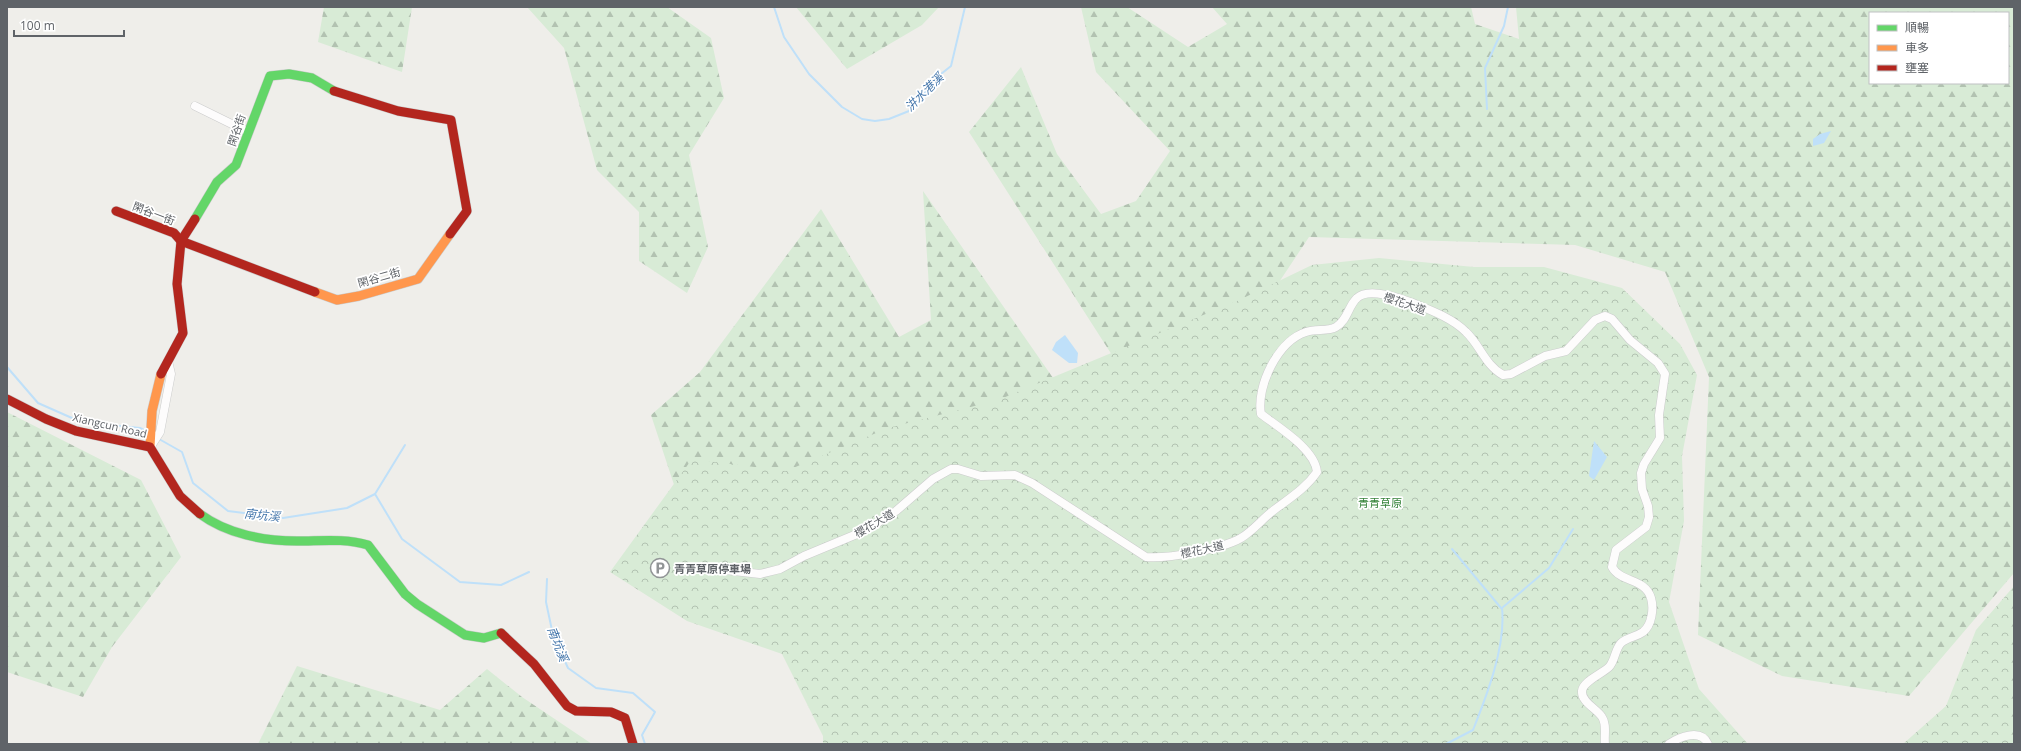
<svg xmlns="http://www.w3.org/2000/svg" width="2021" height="751" font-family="'Open Sans','Noto Sans TC',sans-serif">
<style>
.forest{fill:url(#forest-firs);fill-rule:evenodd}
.park{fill:url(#park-crowns)}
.water{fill:#bfe0f9}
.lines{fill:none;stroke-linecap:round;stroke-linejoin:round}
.stream{stroke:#bfe0f9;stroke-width:2}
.street-casing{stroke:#cbcccc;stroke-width:9}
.fast-casing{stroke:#cacacb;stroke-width:10}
.slow-casing{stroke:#cacacb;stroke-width:10}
.jam-casing{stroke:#cacacb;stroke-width:10}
.street{stroke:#fdfcfc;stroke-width:8}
.fast{stroke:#63d668;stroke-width:9}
.slow{stroke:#ff974d;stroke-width:9}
.jam{stroke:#b3261e;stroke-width:9}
.labels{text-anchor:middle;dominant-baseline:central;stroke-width:3.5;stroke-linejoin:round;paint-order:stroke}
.street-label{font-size:11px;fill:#5f6368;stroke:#fff}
.park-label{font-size:11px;fill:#348238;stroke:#fff}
.poi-label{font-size:11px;font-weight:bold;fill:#5f6368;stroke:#fff;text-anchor:start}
.water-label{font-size:12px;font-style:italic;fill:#4174aa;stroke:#fff}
</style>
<defs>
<pattern id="forest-firs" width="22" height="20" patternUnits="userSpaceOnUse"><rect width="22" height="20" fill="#d8ebd6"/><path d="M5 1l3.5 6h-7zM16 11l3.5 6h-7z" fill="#b2c2b1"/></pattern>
<pattern id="park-crowns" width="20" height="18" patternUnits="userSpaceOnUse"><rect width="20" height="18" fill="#d8ebd6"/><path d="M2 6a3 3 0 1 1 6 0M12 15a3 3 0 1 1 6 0" fill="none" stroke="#b2c2b1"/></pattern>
</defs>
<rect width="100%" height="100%" fill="#efeeea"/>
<g class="forest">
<path d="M 324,7 L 412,7 L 402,72 L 318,42 Z"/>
<path d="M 527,7 L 667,7 L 711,38 L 724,98 L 689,155 L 708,247 L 687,293 L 639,261 L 639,212 L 597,170 L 564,48 Z"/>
<path d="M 796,7 L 939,7 L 922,25 L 847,69 Z"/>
<path d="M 1081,7 L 1127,7 L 1188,47 L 1227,24 L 1212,7 L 1471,7 L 1475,24 L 1519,39 L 1516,7 L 2014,7 L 2014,573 L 1909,696 L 1782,676 L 1698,635 L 1709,377 L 1665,272 L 1575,245 L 1309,237 L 1222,368 L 1274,481 L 1165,527 L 1026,444 L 849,465 L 793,490 L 682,509 L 651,415 L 700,372 L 821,209 L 899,337 L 931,320 L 923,191 L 1092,434 L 1144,405 L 969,132 L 1021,67 L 1057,154 L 1101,214 L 1136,201 L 1170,151 L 1096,72 ZM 1870,13 L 2008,13 L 2008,83 L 1870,83 Z"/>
<path d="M 7,412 L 141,480 L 181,557 L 112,647 L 83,697 L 7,672 Z"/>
<path d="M 297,666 L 440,710 L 487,669 L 522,697 L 592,744 L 258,744 Z"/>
</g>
<g class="park">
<path d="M 1379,258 L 1474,267 L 1544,267 L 1622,288 L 1680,344 L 1697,375 L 1682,456 L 1684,521 L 1669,602 L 1699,689 L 1748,744 L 823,744 L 823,736 L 782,654 L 687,621 L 610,572 L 692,459 L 786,471 L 888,428 L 998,400 L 1237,301 L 1312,265 Z"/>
<path d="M 2014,586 L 2014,744 L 1903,744 L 1946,706 L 1976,630 Z"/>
</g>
<g class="water">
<path d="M 1831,131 L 1824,143 L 1813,146 L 1813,139 L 1820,134 Z"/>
<path d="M 1065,335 L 1078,353 L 1077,363 L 1069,363 L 1052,350 L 1056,342 Z"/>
<path d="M 1594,441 L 1607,457 L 1594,480 L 1589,476 Z"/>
</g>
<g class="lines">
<g class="stream">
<path d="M 774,7 L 784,37 L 809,74 L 842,107 L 862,119 L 875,121 L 889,119 L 909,111 L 921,98 L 936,78 L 951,66 L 965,7"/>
<path d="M 1487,109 L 1485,68 L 1504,26 L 1508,7"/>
<path d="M 7,367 L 38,403 L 81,422 L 140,428 L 146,431"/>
<path d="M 159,439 L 182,452 L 193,483 L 228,511 L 283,518 L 347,508 L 375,494 L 402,539 L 460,582 L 501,585 L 529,572"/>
<path d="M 375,494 L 405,445"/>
<path d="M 1452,549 L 1501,608"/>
<path d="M 547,579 L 546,602 L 553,635 L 568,668 L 596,688 L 633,693 L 655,712 L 642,735 L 645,744"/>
<path d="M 1446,744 L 1473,730 C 1487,695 1506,646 1502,608 L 1549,568 L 1573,529"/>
</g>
<g class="street-casing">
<g id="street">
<path d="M 195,106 L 248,132"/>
<path d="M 151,446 L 160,432 L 171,374 L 168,361"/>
<path d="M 699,567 L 760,574 L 780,569 L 804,556 L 857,534 L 879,522 L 896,511 L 933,479 L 951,469 L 958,469 L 981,476 L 1015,475 L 1032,483 L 1146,557 C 1168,559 1222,549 1241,538 C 1254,530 1262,519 1274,510 C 1290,498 1306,488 1317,472 C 1315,449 1278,427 1261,414 C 1256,386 1278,341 1306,332 C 1316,328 1327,332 1336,327 C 1348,320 1348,306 1357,298 C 1368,287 1400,298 1413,303 C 1430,310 1452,318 1466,332 C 1480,345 1485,365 1503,375 L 1511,374 L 1545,356 L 1566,351 L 1595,320 L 1605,316 L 1612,319 L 1630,340 L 1658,363 L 1665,374 L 1659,415 L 1660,438 L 1644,464 L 1641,473 L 1642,489 L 1648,506 L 1649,517 L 1646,527 L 1616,550 L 1612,567 C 1621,583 1645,578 1651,598 C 1654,608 1652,625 1643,632 C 1636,637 1628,637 1621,643 C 1615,649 1615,661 1609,667 C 1602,674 1583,681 1582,691 C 1581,702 1597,709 1602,717 C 1607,724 1604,736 1605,744"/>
<path d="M 1669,744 C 1679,737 1701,728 1708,744"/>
</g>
</g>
<g class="fast-casing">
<g id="fast">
<path d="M 195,219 L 217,182 L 236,165 L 270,76 L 289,74 L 312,78 L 334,91"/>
<path d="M 200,514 C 227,534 264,541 297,541 C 321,541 344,538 368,545 L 405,594 L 417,604 L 465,635 L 484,638 L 501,633"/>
</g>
</g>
<g class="slow-casing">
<g id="slow">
<path d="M 315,292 L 337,300 L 359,296 L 418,279 L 450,234"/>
<path d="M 150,447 L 152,411 L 161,374"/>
</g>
</g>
<g class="jam-casing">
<g id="jam">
<path d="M 334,91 L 398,111 L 451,120 L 467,211 L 450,234"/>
<path d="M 116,211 L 174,233 L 181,241 L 315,292"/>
<path d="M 161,374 L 183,333 L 177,284 L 181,241 L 195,219"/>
<path d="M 7,399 L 46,419 L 76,431 L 150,447 L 180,496 L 200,514"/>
<path d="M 501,633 L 534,664 L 567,706 L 576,711 L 611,712 L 625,718 L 633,744"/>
</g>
</g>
<use href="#street" class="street"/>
<use href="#fast" class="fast"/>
<use href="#slow" class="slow"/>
<use href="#jam" class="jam"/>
</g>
<defs>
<g id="parking-ring" transform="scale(1)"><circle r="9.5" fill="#fff" stroke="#919496" stroke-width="1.5"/><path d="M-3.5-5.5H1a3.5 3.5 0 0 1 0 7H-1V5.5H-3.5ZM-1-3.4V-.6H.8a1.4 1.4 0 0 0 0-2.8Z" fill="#919496"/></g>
</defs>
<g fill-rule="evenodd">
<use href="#parking-ring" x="660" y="568"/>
</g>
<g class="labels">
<g class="street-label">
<text transform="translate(236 130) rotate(-71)">閑谷街</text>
<text transform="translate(154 213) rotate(21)">閑谷一街</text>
<text transform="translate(379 277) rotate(-16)">閑谷二街</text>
<text transform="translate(1405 303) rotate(19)">櫻花大道</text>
<text transform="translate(110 425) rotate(13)">Xiangcun Road</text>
<text transform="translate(874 523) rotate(-30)">櫻花大道</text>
<text transform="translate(1202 549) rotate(-12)">櫻花大道</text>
</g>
<g class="park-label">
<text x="1380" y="502">青青草原</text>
</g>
<g class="poi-label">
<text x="674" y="568">青青草原停車場</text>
</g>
<g class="water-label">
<text transform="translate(924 92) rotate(-45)">汫水港溪</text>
<text transform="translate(262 515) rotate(6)">南坑溪</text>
<text transform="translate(558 644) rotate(69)">南坑溪</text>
</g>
</g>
<rect width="2021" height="751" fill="none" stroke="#5f6368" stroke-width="16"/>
<rect x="1869" y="12" width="140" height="72" fill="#ffffff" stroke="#bfc1c3"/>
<rect x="1877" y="25" width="20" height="6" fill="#63d668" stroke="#bfc1c3"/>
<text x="1905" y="32" font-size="12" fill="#5f6368">順暢</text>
<rect x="1877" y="45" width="20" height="6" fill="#ff974d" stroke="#bfc1c3"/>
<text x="1905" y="52" font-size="12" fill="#5f6368">車多</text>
<rect x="1877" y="65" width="20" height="6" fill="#b3261e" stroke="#bfc1c3"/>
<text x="1905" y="72" font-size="12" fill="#5f6368">壅塞</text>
<path d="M14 30v6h110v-6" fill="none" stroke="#5f6368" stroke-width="2"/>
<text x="20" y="30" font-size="12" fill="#5f6368" stroke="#ffffff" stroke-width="3" paint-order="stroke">100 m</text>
</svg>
